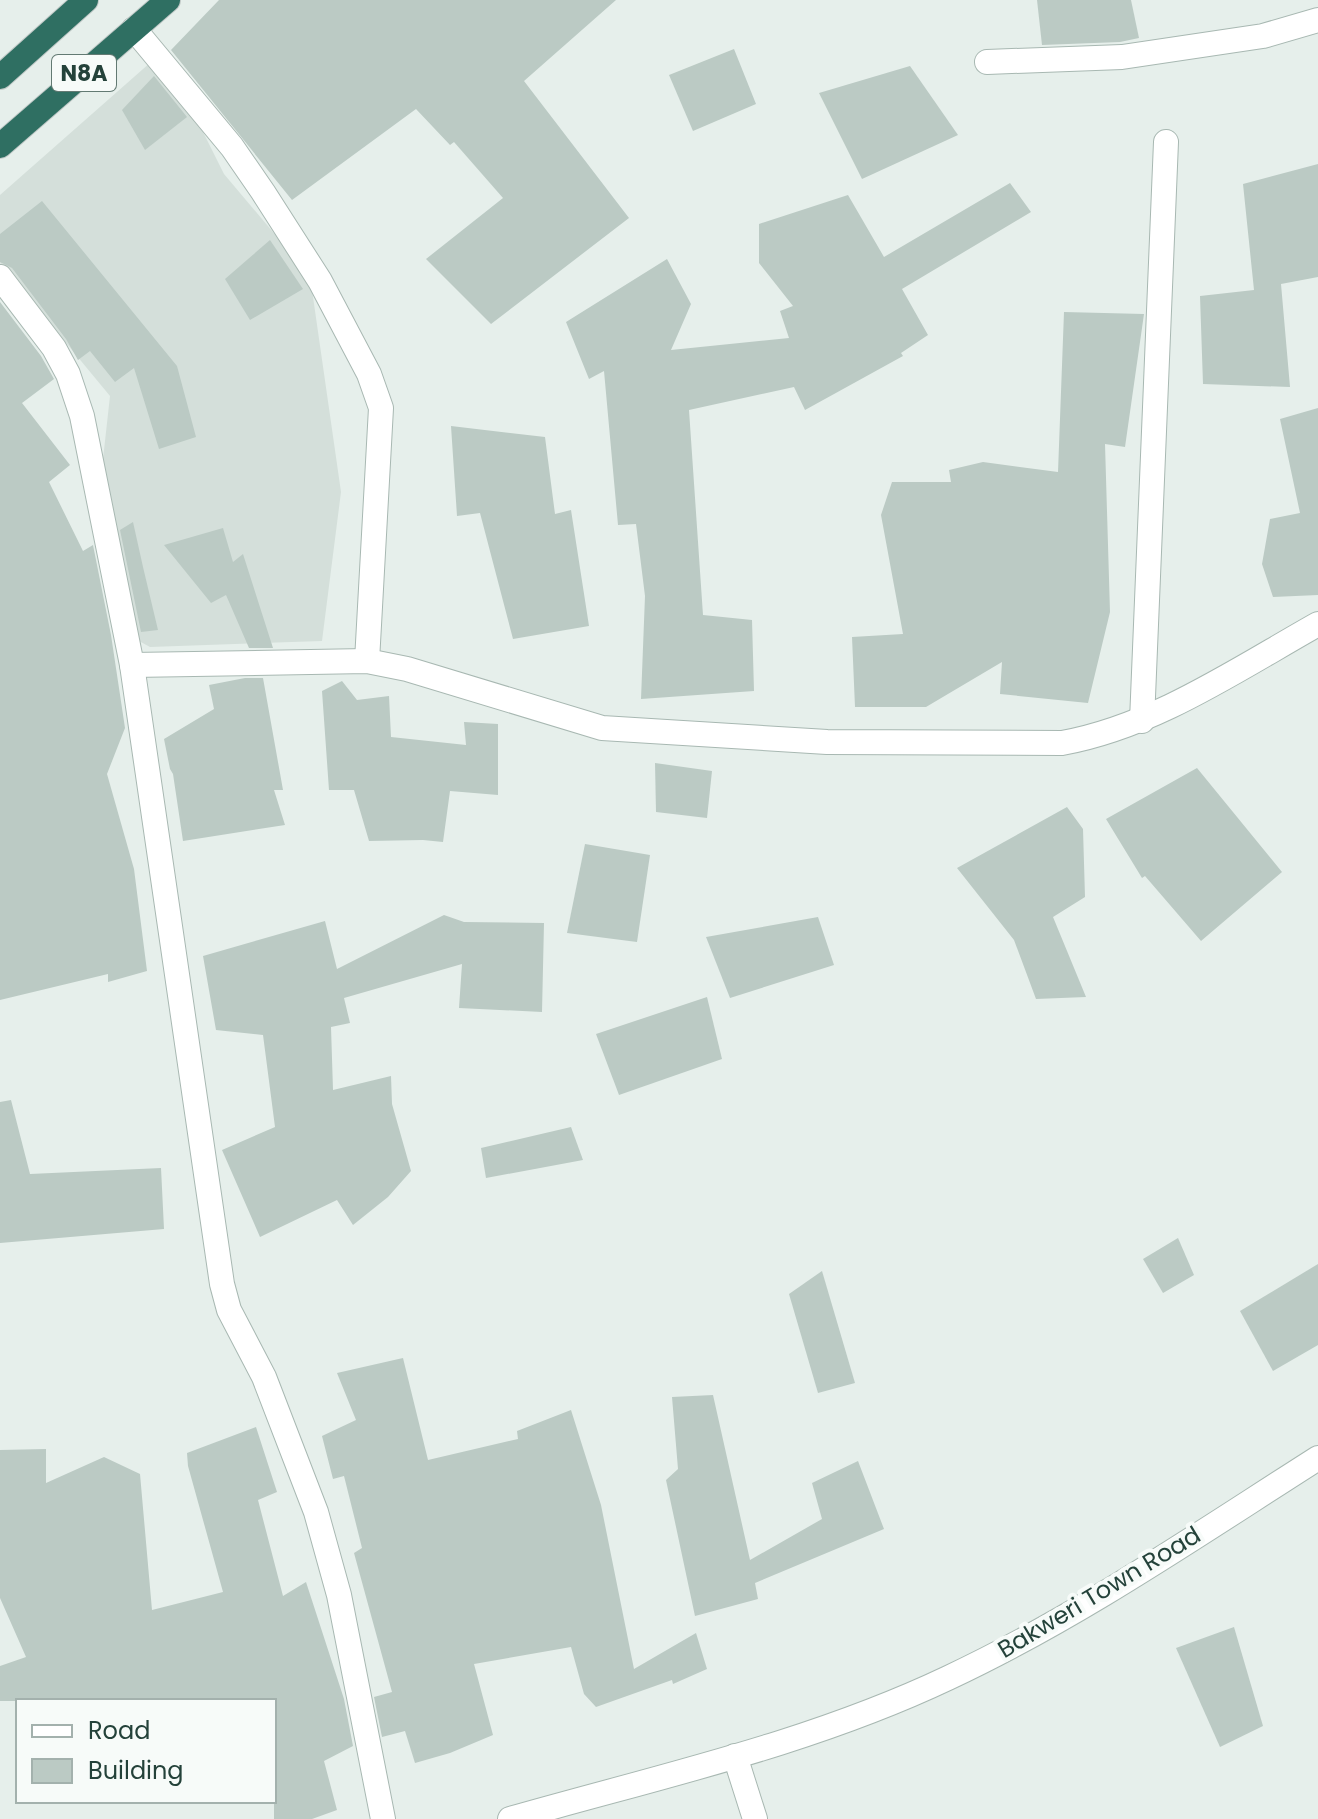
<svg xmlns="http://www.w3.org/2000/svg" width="1318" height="1819" font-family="Poppins,sans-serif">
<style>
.built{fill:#d4dfda}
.building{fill:#bbcac4}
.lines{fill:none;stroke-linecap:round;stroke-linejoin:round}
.street-casing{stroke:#a8b8b2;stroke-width:26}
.highway-casing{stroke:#c2cac8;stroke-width:26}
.street{stroke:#fff;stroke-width:24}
.highway{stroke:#2f6f62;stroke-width:24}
.labels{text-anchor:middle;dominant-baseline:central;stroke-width:8;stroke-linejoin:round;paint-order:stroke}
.shield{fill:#f7fbf9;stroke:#637a73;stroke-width:2}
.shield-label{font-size:22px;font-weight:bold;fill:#24423a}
.street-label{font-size:24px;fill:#24423a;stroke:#f7fbf9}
</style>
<rect width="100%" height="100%" fill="#e6efeb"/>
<path class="built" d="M 151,62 L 201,128 L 224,174 L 310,276 L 341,492 L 322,641 L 150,647 L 130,636 L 94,540 L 110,396 L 0,263 L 0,195 Z"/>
<g class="building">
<path d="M 219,0 L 616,0 L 524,81 L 629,218 L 491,324 L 426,259 L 503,198 L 454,142 L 450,145 L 416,109 L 292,200 L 171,50 Z"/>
<path d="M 1037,0 L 1131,0 L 1139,38 L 1120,42 L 1042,45 Z"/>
<path d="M 734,49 L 756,104 L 693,131 L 669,75 Z"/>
<path d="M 910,66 L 958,135 L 862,179 L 819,93 Z"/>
<path d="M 154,76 L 187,117 L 145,150 L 122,110 Z"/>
<path d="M 1318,164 L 1318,277 L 1281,284 L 1290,387 L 1203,384 L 1200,296 L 1254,290 L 1243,184 Z"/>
<path d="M 1010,183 L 1031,212 L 902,289 L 928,335 L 901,353 L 903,356 L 805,410 L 794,387 L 689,410 L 703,615 L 752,620 L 754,691 L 641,699 L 645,596 L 636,524 L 618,525 L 604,371 L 589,379 L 566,322 L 667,259 L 691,304 L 671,350 L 789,338 L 780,311 L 793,306 L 759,263 L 759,224 L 848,195 L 884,257 Z"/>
<path d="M 42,201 L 177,366 L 196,437 L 159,449 L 134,368 L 115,382 L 90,351 L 78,360 L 66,339 L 12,268 L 0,262 L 0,234 Z"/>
<path d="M 270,240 L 303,289 L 250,320 L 225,279 Z"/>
<path d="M 0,302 L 41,356 L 54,379 L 22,403 L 70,465 L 49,482 L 83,551 L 93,545 L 111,635 L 125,728 L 107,774 L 134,869 L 147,971 L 108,982 L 108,974 L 0,1000 Z"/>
<path d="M 1064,312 L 1144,314 L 1125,447 L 1105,444 L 1110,612 L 1088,703 L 1000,694 L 1002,662 L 926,707 L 855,707 L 852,637 L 903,634 L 881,515 L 892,482 L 951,482 L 949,470 L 983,462 L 1058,472 Z"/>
<path d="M 1318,408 L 1318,595 L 1273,597 L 1262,564 L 1270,519 L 1300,513 L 1280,419 Z"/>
<path d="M 451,426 L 545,437 L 555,514 L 571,510 L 589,626 L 513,639 L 480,513 L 457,516 Z"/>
<path d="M 133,522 L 143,567 L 158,630 L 141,632 L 120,530 Z"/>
<path d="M 223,528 L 233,562 L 243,554 L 273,648 L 249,648 L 226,595 L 211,603 L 164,545 Z"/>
<path d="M 245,678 L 263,678 L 283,790 L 274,790 L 285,825 L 183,841 L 173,774 L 170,769 L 164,739 L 214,709 L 209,685 Z"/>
<path d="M 342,681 L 357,700 L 389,696 L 391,737 L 466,745 L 464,722 L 498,724 L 498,795 L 450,791 L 443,842 L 423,840 L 369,841 L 354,790 L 329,790 L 322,691 Z"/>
<path d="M 655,763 L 712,771 L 707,818 L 656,812 Z"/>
<path d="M 1197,768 L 1282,872 L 1201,941 L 1145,876 L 1142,878 L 1106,819 Z"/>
<path d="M 1067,807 L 1083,829 L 1085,897 L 1053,917 L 1086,997 L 1036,999 L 1014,940 L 957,868 Z"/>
<path d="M 585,844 L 650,855 L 637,942 L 567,933 Z"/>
<path d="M 444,915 L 464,922 L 544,923 L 542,1012 L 459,1008 L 462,964 L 344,998 L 350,1023 L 331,1027 L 333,1090 L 391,1076 L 392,1104 L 411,1171 L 388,1197 L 353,1225 L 337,1200 L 260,1237 L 222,1150 L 275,1127 L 263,1035 L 216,1030 L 203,956 L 325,921 L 337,969 Z"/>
<path d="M 818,917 L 834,965 L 730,998 L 706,937 Z"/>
<path d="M 707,997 L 722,1059 L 619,1095 L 596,1034 Z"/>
<path d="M 11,1100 L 30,1174 L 161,1168 L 164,1229 L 0,1243 L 0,1102 Z"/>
<path d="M 571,1127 L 583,1160 L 486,1178 L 481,1148 Z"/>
<path d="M 1178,1238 L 1194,1275 L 1163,1293 L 1143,1259 Z"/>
<path d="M 1318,1264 L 1318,1345 L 1273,1371 L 1240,1311 Z"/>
<path d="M 822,1271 L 855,1383 L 818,1393 L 789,1294 Z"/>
<path d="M 403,1358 L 428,1460 L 518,1439 L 517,1431 L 571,1410 L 601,1505 L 634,1669 L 696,1633 L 707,1669 L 673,1684 L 672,1680 L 596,1707 L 584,1694 L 571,1647 L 474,1664 L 493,1735 L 450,1753 L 415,1763 L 405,1731 L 382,1737 L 374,1697 L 392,1692 L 354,1553 L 362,1548 L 344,1476 L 333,1479 L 322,1436 L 356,1420 L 337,1373 Z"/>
<path d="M 713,1395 L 750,1560 L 822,1519 L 812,1483 L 858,1461 L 884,1529 L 755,1583 L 758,1599 L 695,1616 L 666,1480 L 678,1469 L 672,1397 Z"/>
<path d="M 256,1427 L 277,1492 L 258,1500 L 283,1596 L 306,1582 L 344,1699 L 353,1746 L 324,1761 L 337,1810 L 312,1819 L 274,1819 L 274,1701 L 0,1701 L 0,1666 L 26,1657 L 0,1598 L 0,1450 L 46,1449 L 46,1483 L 104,1457 L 140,1474 L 152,1610 L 223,1592 L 188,1466 L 187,1453 Z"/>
<path d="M 1234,1627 L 1263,1726 L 1220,1747 L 1176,1648 Z"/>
</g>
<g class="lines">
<g class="street-casing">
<g id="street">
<path d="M 134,29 L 232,147 L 263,192 L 320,281 L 369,374 L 381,408 L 367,661"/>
<path d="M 987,62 L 1122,57 L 1263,36 L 1318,20"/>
<path d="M 0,277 L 54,348 L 68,374 L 82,416 L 132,665 L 222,1284 L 229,1310 L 264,1377 L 316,1512 L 339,1595 L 383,1819"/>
<path d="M 132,665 L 367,661 L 407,669 L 602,728 L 827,742 L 1062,743 C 1155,726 1236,670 1318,624"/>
<path d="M 1142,721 L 1166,142"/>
<path d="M 735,1756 L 755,1819"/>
<path d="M 510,1819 C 657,1777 809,1744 948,1678 C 1078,1617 1197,1535 1318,1458"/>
</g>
</g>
<g class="highway-casing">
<g id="highway">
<path d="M 0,77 L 86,0"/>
<path d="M 0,146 L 168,0"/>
</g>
</g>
<use href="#street" class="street"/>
<use href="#highway" class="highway"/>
</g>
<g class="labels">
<rect class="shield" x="52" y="55" width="64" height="36" rx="6"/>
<g class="shield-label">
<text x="84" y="73">N8A</text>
</g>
<g class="street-label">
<text transform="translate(1099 1592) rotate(-31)">Bakweri Town Road</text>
</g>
</g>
<rect x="16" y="1699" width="260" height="104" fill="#f7fbf9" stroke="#a3b1ad" stroke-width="2"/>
<rect x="32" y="1725" width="40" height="12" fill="#ffffff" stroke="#a3b1ad" stroke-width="2"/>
<text x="88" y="1739" font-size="24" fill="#24423a">Road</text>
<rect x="32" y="1759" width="40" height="24" fill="#bbcac4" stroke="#a3b1ad" stroke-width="2"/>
<text x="88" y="1779" font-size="24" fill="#24423a">Building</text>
</svg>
